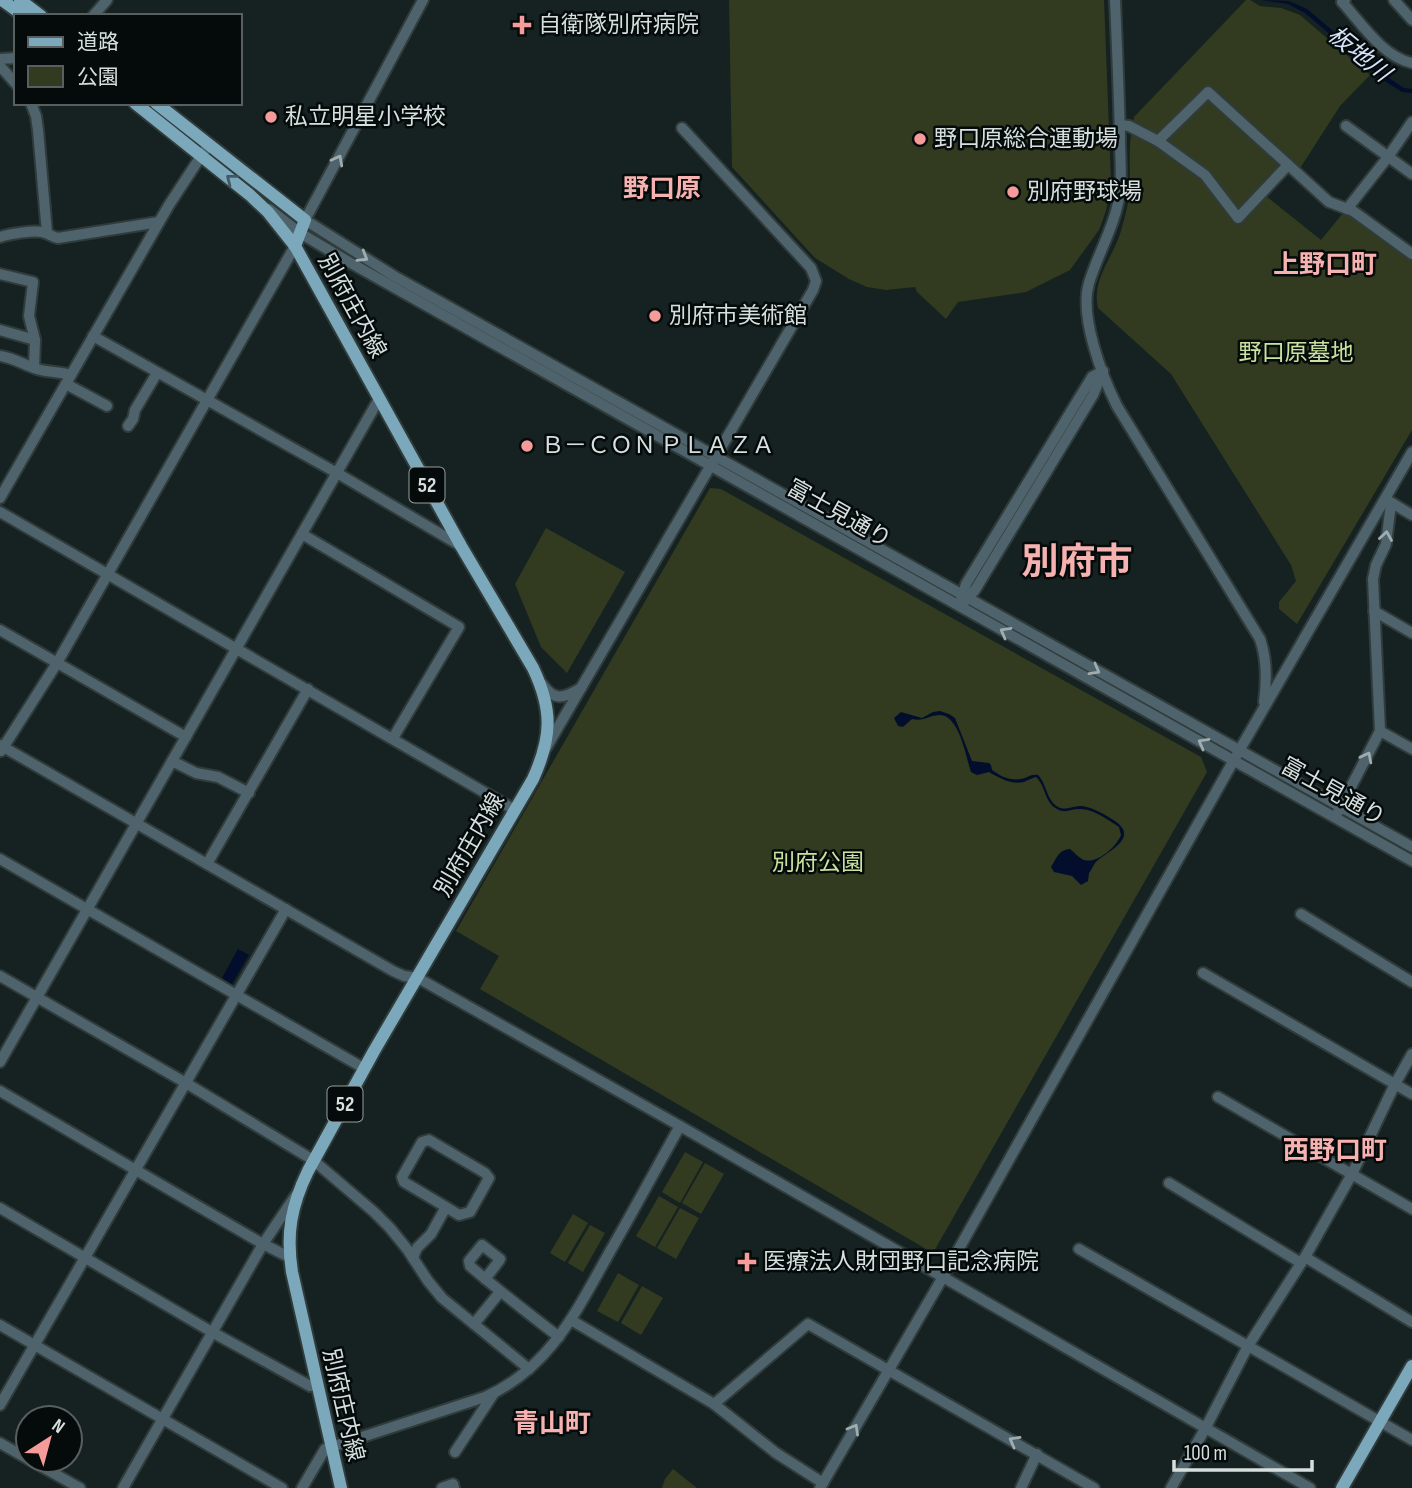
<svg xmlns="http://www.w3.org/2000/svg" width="1412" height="1488" font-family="'Sofia Sans Condensed','Noto Sans JP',sans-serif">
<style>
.green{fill:#323b20}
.water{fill:#020e2c}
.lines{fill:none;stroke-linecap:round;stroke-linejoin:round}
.minor-casing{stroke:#303c3b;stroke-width:14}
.major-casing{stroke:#303c3b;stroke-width:16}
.minor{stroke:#4e636c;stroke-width:10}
.major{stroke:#7ca8bb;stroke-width:12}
.oneway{stroke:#a0adb0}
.oneway2{stroke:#405962}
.poi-dot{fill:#f59b9a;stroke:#050a0a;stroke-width:2.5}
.labels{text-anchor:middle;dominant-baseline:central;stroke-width:5;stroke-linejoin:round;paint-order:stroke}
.shield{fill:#050a0a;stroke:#979f9e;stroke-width:2}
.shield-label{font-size:21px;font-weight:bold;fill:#d6dfde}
.poi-label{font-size:23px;fill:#d6dfde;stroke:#050a0a;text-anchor:start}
.street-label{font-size:23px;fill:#d6dfde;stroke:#050a0a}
.park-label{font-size:23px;fill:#cae29d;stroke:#050a0a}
.water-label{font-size:24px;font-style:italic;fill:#d5e3fc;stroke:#050a0a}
.quarter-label{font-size:26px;font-weight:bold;fill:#f6b2b0;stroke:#050a0a}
.town-label{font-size:37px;font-weight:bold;fill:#f6b2b0;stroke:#050a0a}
</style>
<rect width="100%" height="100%" fill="#152221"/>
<g class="green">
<path d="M 729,0 L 1104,0 L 1111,181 L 1106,211 L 1099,230 L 1070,270 L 1026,292 L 958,302 L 946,319 L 917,292 L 915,287 L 886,290 L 867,287 L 849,279 L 815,258 L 732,167 Z"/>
<path d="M 1246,0 L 1250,0 L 1260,6 L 1281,8 L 1300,15 L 1370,75 L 1340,106 L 1299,170 L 1290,168 L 1266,196 L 1321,240 L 1343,213 L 1351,214 L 1412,258 L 1412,430 L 1297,624 L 1279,609 L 1279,602 L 1296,581 L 1291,565 L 1171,374 L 1098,308 C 1091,280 1114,256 1121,231 C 1125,217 1129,202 1130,188 C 1130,164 1128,141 1134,117 Z"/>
<path d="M 710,488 L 721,489 L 1201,757 L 1207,772 L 933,1253 L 480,989 L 499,956 L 456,931 Z"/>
<path d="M 546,528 L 625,572 L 567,673 L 541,647 L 515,584 Z"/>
<path d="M 685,1152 L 703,1162 L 680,1203 L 662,1192 Z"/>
<path d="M 705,1163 L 724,1174 L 701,1214 L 682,1203 Z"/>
<path d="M 659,1196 L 678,1207 L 655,1247 L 636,1236 Z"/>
<path d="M 680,1208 L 699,1218 L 676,1259 L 657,1248 Z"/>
<path d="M 573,1214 L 588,1223 L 565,1262 L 550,1253 Z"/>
<path d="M 590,1225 L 605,1233 L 583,1272 L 568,1263 Z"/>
<path d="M 618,1273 L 639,1285 L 618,1322 L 597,1311 Z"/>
<path d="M 642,1286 L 663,1298 L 641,1335 L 621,1323 Z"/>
<path d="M 673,1469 L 697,1488 L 662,1488 L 665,1479 Z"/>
</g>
<g class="water">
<path d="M 1261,0 L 1289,1 L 1307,9 L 1389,78 L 1404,88 L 1412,89 L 1412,93 L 1402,92 L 1386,82 L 1305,13 L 1288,4 Z"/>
<path d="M 940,711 L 949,714 L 955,718 L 972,761 L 989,763 L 991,765 L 992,770 C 1000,776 1010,781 1021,779 C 1028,778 1030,774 1038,775 C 1047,784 1046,800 1058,807 C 1066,811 1072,806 1080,806 C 1090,806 1102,813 1110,818 C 1141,835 1114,848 1098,860 C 1093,864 1093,868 1089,873 L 1088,881 L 1081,885 L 1072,876 L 1054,872 L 1051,867 C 1057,858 1058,850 1070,849 C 1074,852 1079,858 1084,860 C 1098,864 1117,846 1121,835 L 1119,827 C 1109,820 1092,808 1079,809 C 1071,809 1065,814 1057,809 C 1044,802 1046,786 1036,777 C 1032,778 1028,780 1024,782 C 1012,785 999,778 989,772 L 977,775 L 971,772 C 966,758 960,716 940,715 C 929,715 924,722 912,719 L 903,727 L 898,726 L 894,718 L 901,712 L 922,718 L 933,712 Z"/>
<path d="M 238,949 L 249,955 L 232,984 L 222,978 Z"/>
</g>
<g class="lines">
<g class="minor-casing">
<g id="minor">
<path d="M 423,0 L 305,220 L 394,276 L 1412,847"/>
<path d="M 1115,0 C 1117,46 1119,93 1120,139 C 1120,156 1122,175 1120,192 C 1116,224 1098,253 1089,283 C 1079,316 1102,376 1117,406 L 1260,639 C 1267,659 1267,680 1264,702"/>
<path d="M 1345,0 L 1342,2 C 1362,24 1383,57 1412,63"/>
<path d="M 1394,0 L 1412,20"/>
<path d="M 93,16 L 107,0"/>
<path d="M 0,59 L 16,58"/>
<path d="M 0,66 L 16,84"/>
<path d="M 31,103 L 36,116 L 38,130 L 47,233"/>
<path d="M 1120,125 L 1129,126 L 1158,141 L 1208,92 L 1329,202 L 1353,211 L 1412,254"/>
<path d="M 1346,126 L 1412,174"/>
<path d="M 1158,141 L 1205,175 L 1238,218 L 1288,165"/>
<path d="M 269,209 L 300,233 L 349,262 L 1412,861"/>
<path d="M 1347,209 L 1388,157 L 1412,122"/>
<path d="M 0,237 C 9,234 33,230 42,232 C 48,233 52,237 58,238 L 159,222"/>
<path d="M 0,274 L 33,282 L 29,316 L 35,340 L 34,368"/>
<path d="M 0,330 L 35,340"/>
<path d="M 93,336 L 337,473 L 461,546"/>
<path d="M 0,356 C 14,358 24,365 37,369 C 46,372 61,372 71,375"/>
<path d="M 66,384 L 107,406"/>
<path d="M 128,426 L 133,419 L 135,410 L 157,373"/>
<path d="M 0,498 L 169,205 L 205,150"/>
<path d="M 1387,500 L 1412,515"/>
<path d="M 0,512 L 515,810"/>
<path d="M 302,534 L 459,627 L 393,738"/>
<path d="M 961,600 L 966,584 L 1092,377 L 1103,371"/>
<path d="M 964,602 L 975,590 L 1093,395 L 1103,371"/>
<path d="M 1374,611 L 1412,633"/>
<path d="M 0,630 L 186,737"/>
<path d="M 542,684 C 554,701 563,699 581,688"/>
<path d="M 1380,731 L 1412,749"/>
<path d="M 0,745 L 393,971 L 404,976 L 418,978 L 680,1126 L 1310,1488"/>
<path d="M 546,748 L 813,290 L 816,281 L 811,268 L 682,128"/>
<path d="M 1,751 L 57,663 L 295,246"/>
<path d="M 172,761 L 196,773 L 218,777 L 249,793"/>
<path d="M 1338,812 L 1380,731 L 1373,579 L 1376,565 L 1386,544 L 1391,503"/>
<path d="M 0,859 L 360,1066"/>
<path d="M 207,864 L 308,689"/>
<path d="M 1301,914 L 1412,982"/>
<path d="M 1203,973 L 1412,1094"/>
<path d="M 0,976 L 186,1083 L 313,1160 L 374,1212 L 390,1228 L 407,1249 L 428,1281 L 442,1298 L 529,1369"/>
<path d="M 0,1062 L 379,399"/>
<path d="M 0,1091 L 263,1244 L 289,1257"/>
<path d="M 1218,1097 L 1412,1209"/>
<path d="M 1169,1183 L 1301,1263"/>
<path d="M 0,1208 L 212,1332 L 310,1386 L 317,1385"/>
<path d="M 1079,1249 L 1412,1440"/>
<path d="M 1305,1257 L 1412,1322"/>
<path d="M 413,1258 L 417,1248 L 431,1234 L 446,1207 L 404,1182 L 402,1177 L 422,1142 L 429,1140 L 485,1173 L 489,1178 L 470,1212 L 459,1215 L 446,1207"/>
<path d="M 485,1279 L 499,1261 L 500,1259 L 482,1245 L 469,1261 L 470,1266 C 499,1291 529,1314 559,1337"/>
<path d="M 571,1320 L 714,1404 L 776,1453 L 823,1483"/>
<path d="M 474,1324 L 500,1292"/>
<path d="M 0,1325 L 282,1488"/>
<path d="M 714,1404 L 808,1324 L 1094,1488"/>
<path d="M 0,1405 L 286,909"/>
<path d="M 0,1443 L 28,1459"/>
<path d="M 455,1452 L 494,1393"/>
<path d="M 30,1460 L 80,1488"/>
<path d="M 123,1488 L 263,1244 L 296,1195"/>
<path d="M 302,1488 L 325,1449 L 485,1397 C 551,1368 578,1308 612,1248 C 635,1208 657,1167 680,1126"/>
<path d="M 442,1488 L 453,1484 L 454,1488"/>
<path d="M 820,1488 L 943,1277 L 1239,751 L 1412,452"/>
<path d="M 1021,1488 L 1037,1454"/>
<path d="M 1171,1488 L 1205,1429 L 1248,1346 L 1305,1257 L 1352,1174 L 1395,1084 L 1412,1054"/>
</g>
</g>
<g class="major-casing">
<g id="major">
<path d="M 2,0 L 24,16"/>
<path d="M 20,0 L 41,16"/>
<path d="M 135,103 L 250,195 L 268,212 L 295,246"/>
<path d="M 156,103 L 305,220 L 295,246 L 461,546 L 533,668 C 553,710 552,737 533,779 L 374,1051 L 308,1171 C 291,1206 286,1234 292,1272 L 341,1488"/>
<path d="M 1342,1488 L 1412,1366"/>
</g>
</g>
<use href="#minor" class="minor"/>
<use href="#major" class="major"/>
</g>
<defs><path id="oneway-chevron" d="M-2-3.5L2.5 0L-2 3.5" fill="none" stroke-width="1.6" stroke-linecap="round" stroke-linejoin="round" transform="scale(1.75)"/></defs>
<g class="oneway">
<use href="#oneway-chevron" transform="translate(338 160) rotate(-62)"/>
<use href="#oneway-chevron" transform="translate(363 257) rotate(31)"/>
<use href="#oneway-chevron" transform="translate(1386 536) rotate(-81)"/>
<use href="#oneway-chevron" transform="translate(1005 632) rotate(-151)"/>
<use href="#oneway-chevron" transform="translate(1095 670) rotate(29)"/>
<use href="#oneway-chevron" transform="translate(1203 743) rotate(-151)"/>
<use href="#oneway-chevron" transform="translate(1367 757) rotate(-63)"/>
<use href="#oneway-chevron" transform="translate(854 1429) rotate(-60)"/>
<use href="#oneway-chevron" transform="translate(1014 1441) rotate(-151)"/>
</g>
<use class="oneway2" href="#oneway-chevron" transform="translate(231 179) rotate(-142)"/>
<g class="poi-dot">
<path d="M518.5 14.5h7v7h7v7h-7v7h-7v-7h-7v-7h7z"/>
<circle cx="271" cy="117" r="7"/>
<circle cx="920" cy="139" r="7"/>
<circle cx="1013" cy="192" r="7"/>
<circle cx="655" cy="316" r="7"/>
<circle cx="527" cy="446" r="7"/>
<path d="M743.5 1251.5h7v7h7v7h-7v7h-7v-7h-7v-7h7z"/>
</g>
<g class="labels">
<g class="shield">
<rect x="409.5" y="467.5" width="35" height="35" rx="5"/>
<rect x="327.5" y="1086.5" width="35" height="35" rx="5"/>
</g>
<g class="shield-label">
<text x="427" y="485">52</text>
<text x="345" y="1104">52</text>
</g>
<g class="poi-label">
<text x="538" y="25">自衛隊別府病院</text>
<text x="285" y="117">私立明星小学校</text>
<text x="934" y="139">野口原総合運動場</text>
<text x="1027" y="192">別府野球場</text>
<text x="669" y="316">別府市美術館</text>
<text x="541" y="446">Ｂ－ＣＯＮ ＰＬＡＺＡ</text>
<text x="763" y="1262">医療法人財団野口記念病院</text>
</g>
<g class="street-label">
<text transform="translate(352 306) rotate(61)">別府庄内線</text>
<text transform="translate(839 514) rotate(29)">富士見通り</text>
<text transform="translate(1333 792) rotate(29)">富士見通り</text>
<text transform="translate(470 845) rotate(-60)">別府庄内線</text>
<text transform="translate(343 1405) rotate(77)">別府庄内線</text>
</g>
<g class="park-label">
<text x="1296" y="353">野口原墓地</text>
<text x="818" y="863">別府公園</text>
</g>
<g class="water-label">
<text transform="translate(1359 54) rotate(39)">板地川</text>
</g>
<g class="quarter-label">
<text x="662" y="189">野口原</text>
<text x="1325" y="265">上野口町</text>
<text x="1335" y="1151">西野口町</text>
<text x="552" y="1424">青山町</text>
</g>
<g class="town-label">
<text x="1077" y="563">別府市</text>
</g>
</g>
<rect x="14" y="14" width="228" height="91" fill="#050a0a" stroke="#595f5f" stroke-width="2"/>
<rect x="28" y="37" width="35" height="10" fill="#7ca8bb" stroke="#595f5f" stroke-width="2"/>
<text x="77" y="49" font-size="21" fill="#d6dfde">道路</text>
<rect x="28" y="66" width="35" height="21" fill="#323b20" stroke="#595f5f" stroke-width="2"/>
<text x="77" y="84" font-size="21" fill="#d6dfde">公園</text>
<g transform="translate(49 1439) rotate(36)"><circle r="33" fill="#050a0a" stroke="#595f5f" stroke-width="2"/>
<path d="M0-5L12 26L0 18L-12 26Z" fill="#f59b9a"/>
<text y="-10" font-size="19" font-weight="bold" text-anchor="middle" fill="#d6dfde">N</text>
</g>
<path d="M1174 1460v10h138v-10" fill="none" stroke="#d6dfde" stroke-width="3.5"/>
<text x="1184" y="1460" font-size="21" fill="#d6dfde" stroke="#050a0a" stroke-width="5" paint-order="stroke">100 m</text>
</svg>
